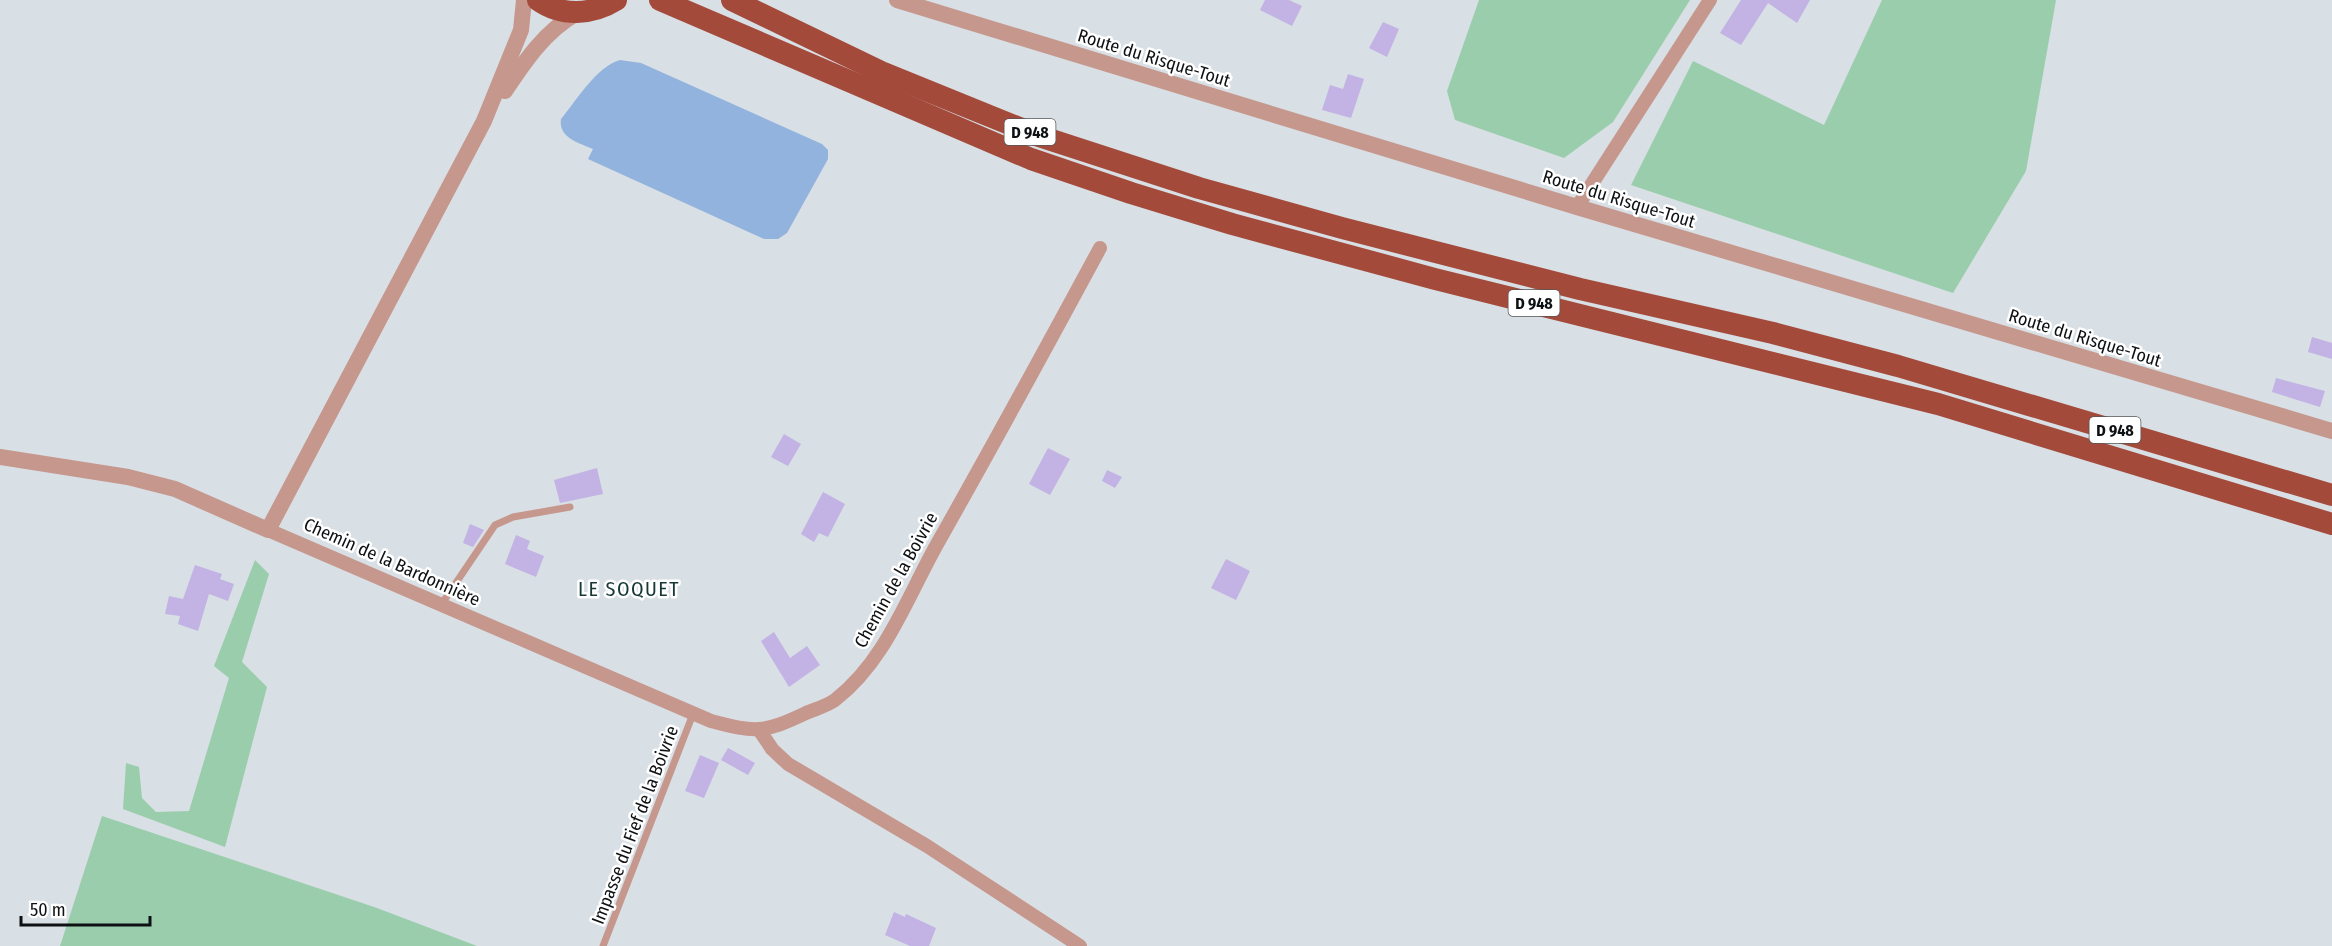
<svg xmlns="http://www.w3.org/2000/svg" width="2332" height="946" font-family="'Fira Sans Condensed',sans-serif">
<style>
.green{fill:#9acdac}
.water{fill:#92b3dd}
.building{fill:#c2b3e4}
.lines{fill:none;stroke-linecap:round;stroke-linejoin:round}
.service{stroke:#c6978c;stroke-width:7}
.minor{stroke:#c6978c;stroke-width:14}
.tertiary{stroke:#c6978c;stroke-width:16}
.trunk{stroke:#a44a3a;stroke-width:22}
.labels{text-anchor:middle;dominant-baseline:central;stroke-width:5;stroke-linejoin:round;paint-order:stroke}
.shield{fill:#fff;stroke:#56585a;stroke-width:1.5}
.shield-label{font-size:16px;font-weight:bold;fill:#0e1113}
.street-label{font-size:18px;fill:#0e1113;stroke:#fff}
.neighbourhood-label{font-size:20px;letter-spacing:1.5px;fill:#163836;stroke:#fff}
</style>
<rect width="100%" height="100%" fill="#d8dfe5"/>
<g class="green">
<path d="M 1479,0 L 1690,0 L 1613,122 L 1564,158 L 1455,120 L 1447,91 Z"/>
<path d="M 1882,0 L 2056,0 L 2026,171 L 1953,293 L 1631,185 L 1693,61 L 1824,125 Z"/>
<path d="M 255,560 L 269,574 L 242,662 L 267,687 L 225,847 L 123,809 L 126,763 L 139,767 L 142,798 L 156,812 L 189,811 L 229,678 L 214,666 Z"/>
<path d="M 102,816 L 377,908 L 477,946 L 60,946 Z"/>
</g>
<path class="water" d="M 620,60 L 641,63 L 822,144 L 828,150 L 828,159 L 787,233 L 778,239 L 764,239 L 588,159 L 593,149 C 580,143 558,138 561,119 C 576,101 597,66 620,60 Z"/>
<g class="building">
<path d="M 1265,0 L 1289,0 L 1302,6 L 1292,26 L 1260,10 Z"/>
<path d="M 1741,0 L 1810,0 L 1797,23 L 1768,3 L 1741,45 L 1720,33 Z"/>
<path d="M 1383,22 L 1399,29 L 1387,57 L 1369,48 Z"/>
<path d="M 1348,74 L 1364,79 L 1351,118 L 1322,110 L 1330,85 L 1343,89 Z"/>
<path d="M 2312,337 L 2332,343 L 2332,359 L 2308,352 Z"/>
<path d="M 2276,378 L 2325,391 L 2320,407 L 2272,392 Z"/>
<path d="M 784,434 L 801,444 L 788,466 L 771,457 Z"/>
<path d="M 1048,448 L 1070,459 L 1050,495 L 1029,484 Z"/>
<path d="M 597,468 L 603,494 L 560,503 L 554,480 Z"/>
<path d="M 1107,470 L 1122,477 L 1115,488 L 1102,481 Z"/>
<path d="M 823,492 L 845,504 L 828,537 L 819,533 L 814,542 L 801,534 Z"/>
<path d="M 470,524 L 484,530 L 473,547 L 463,543 Z"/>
<path d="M 516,535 L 530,541 L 527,549 L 544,556 L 536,577 L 505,564 Z"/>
<path d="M 1226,559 L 1250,571 L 1236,600 L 1211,588 Z"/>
<path d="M 195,565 L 222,574 L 220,579 L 234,584 L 228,601 L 209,594 L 198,631 L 178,624 L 180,616 L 165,614 L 169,596 L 183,599 Z"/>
<path d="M 774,632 L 790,658 L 807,646 L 820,665 L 789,687 L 761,641 Z"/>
<path d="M 728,748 L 755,763 L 748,775 L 721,760 Z"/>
<path d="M 700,755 L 719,763 L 704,798 L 685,791 Z"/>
<path d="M 894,912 L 905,917 L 906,914 L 936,928 L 929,946 L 910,946 L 885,935 Z"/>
</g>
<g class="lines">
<g class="service">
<path d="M 441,605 L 495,525 L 513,517 L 570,507"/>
<path d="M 603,946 L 693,714"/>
</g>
<g class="minor">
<path d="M 1577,207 L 1710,0"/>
<path d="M 268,530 L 711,721 C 756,733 764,733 806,713 C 815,709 827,706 835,700 C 885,661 906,600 936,546 C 992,447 1046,348 1100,248"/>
<path d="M 760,731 L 772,749 L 788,764 L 927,846 L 1080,946"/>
</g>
<g class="tertiary">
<path d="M 897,0 L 1577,207 L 2332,431"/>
<path d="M 505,91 C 525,61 545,31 577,13"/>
<path d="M 0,457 L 128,477 L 175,489 L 268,530 L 484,121 L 521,30 L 524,0"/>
</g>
<g class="trunk">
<path d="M 538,0 C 562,17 592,15 616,0"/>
<path d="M 660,0 L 1031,159 L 1131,193 L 1232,224 L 1435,279 L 1938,404 L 2332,524"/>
<path d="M 732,0 L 881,72 L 1039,136 L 1199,188 L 1342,228 L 1580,289 L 1773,333 L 1898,366 L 2332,495"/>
</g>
</g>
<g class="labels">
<g class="shield">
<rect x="1004.5" y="119" width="51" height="26" rx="4.5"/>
<rect x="1508.5" y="290" width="51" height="26" rx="4.5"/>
<rect x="2089.5" y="417" width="51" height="26" rx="4.5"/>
</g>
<g class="shield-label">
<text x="1030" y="132">D 948</text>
<text x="1534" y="303">D 948</text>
<text x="2115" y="430">D 948</text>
</g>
<g class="street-label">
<text transform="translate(1154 58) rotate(17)">Route du Risque-Tout</text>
<text transform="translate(1619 199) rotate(17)">Route du Risque-Tout</text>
<text transform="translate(2085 338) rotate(17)">Route du Risque-Tout</text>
<text transform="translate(392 562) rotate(24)">Chemin de la Bardonnière</text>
<text transform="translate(896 580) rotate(-61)">Chemin de la Boivrie</text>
<text transform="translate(635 825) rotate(-69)">Impasse du Fief de la Boivrie</text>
</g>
<g class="neighbourhood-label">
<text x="629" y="589">LE SOQUET</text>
</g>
</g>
<path d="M21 916v9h129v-9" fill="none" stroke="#0e1113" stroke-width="3"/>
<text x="30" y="916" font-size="18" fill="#0e1113" stroke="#ffffff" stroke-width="4.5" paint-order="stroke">50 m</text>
</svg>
